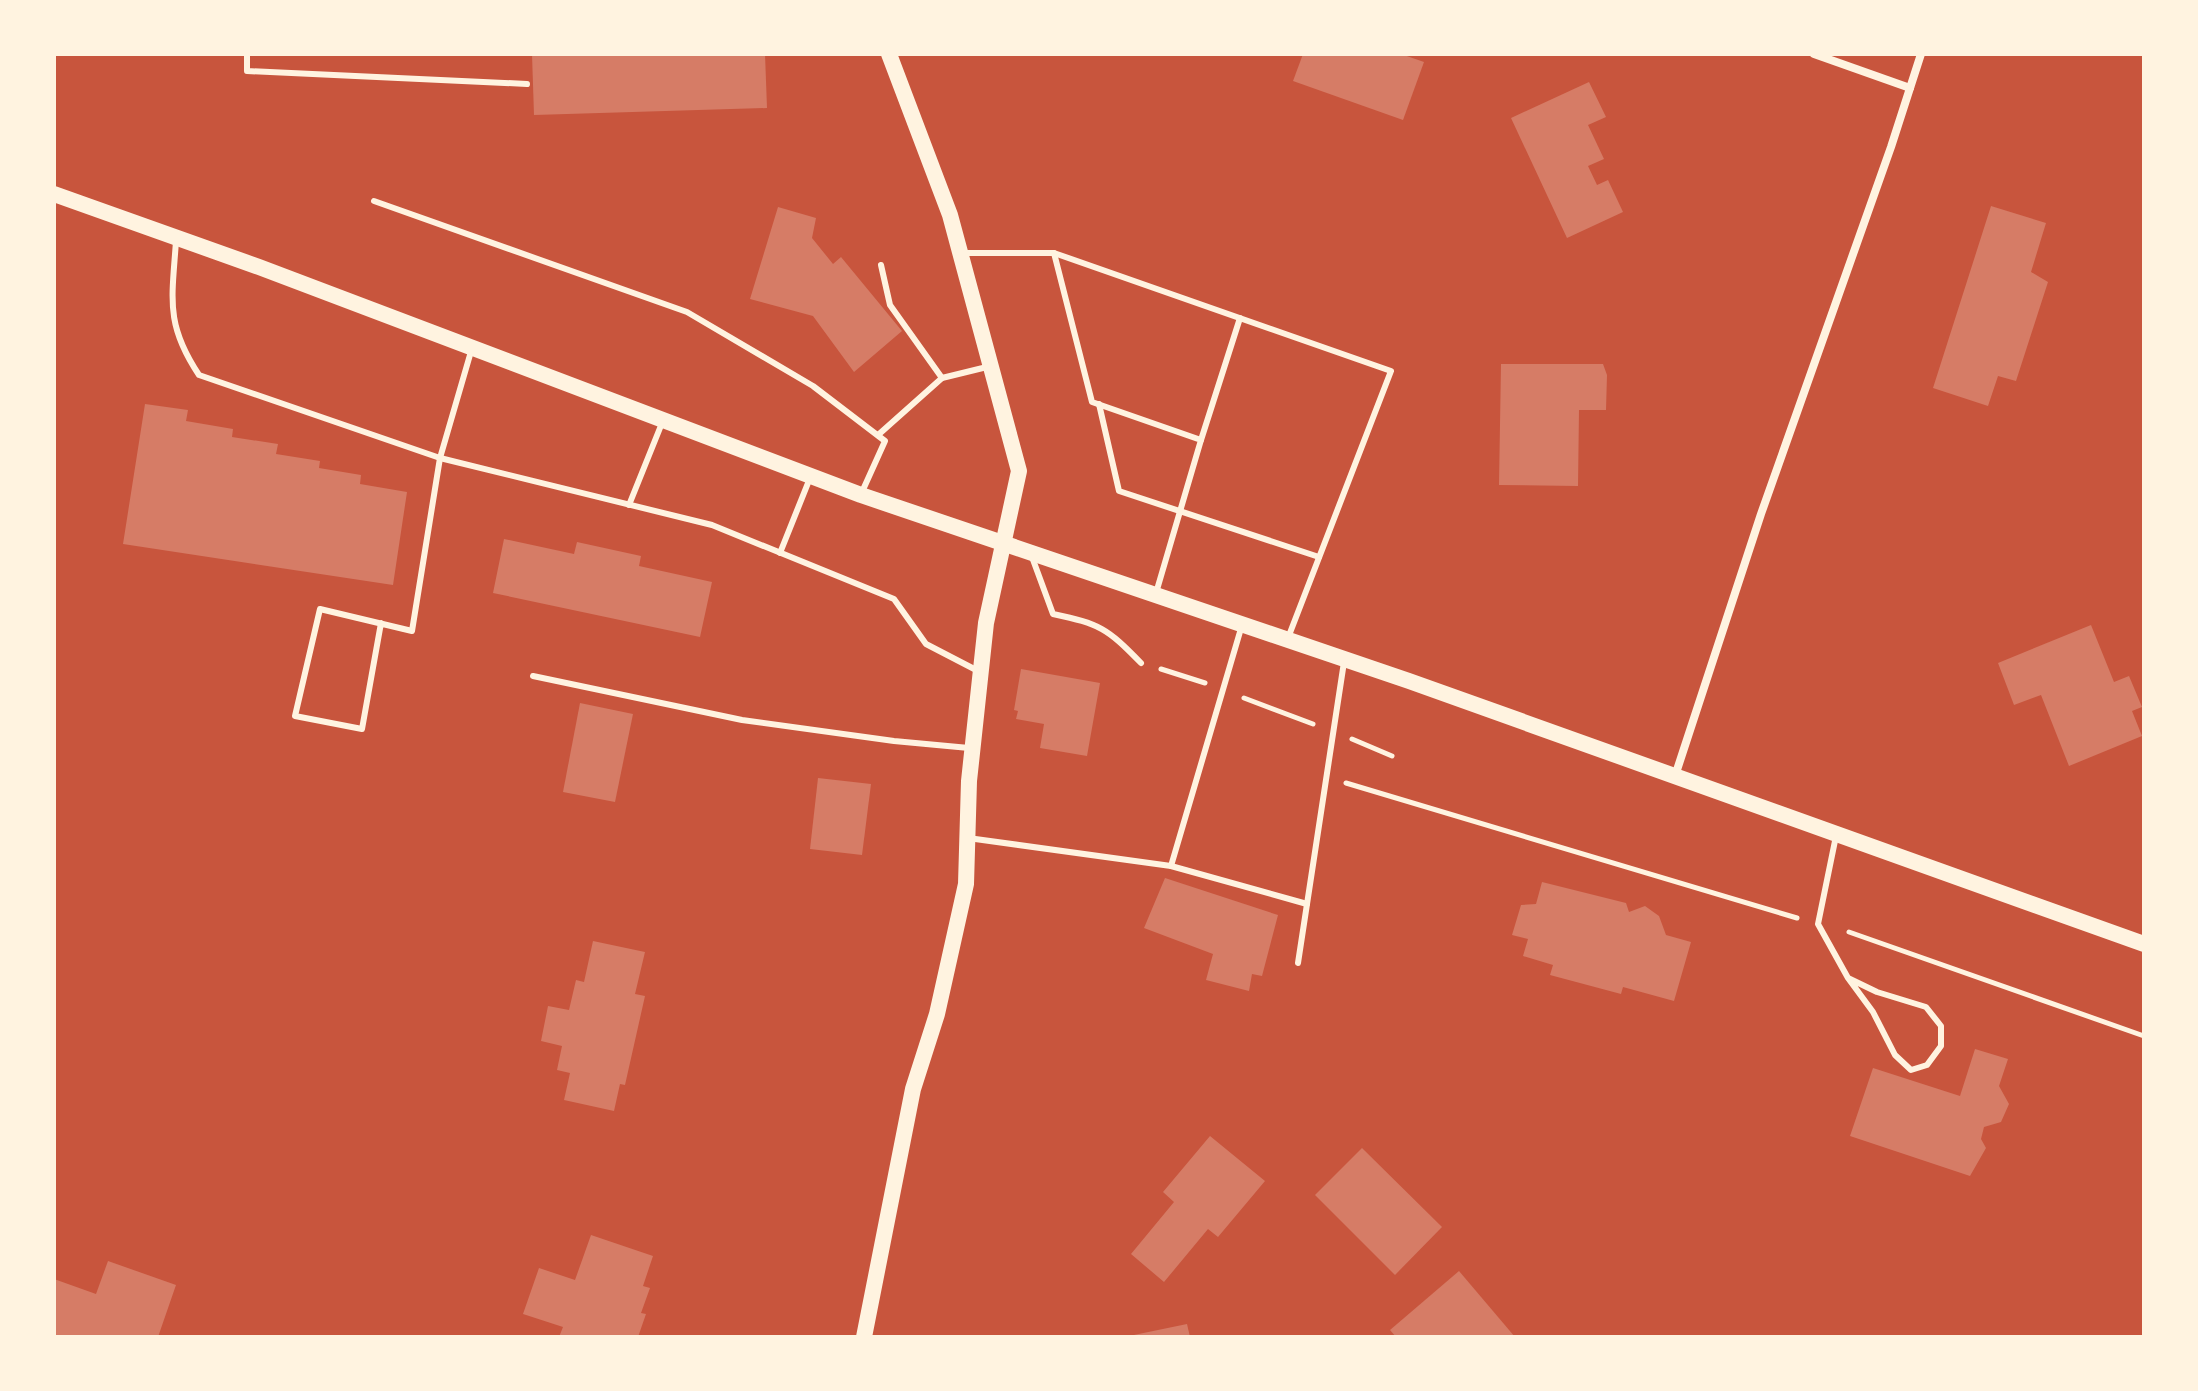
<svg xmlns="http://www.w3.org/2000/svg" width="2198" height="1391" font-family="'Asap Condensed',sans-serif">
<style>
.building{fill:#d67c66}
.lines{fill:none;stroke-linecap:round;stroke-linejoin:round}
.path{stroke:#fff3e0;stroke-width:5}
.service{stroke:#fff3e0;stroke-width:6}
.minor{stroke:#fff3e0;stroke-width:8}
.secondary{stroke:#fff3e0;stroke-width:16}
</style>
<rect width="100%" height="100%" fill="#c8553d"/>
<g class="building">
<path d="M 532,54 L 765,54 L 767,108 L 534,115 Z"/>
<path d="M 1303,54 L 1401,54 L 1424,62 L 1403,120 L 1293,81 Z"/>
<path d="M 1589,82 L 1606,117 L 1588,125 L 1604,159 L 1588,166 L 1597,185 L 1608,180 L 1623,212 L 1567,238 L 1511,118 Z"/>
<path d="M 1991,206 L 2046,223 L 2031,272 L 2048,282 L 2016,381 L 1998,376 L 1988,406 L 1933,388 Z"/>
<path d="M 778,207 L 816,218 L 812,238 L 833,264 L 841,257 L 902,331 L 854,372 L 813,316 L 750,299 Z"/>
<path d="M 1501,364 L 1603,364 L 1607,375 L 1606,410 L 1579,410 L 1578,486 L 1499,485 Z"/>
<path d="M 145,404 L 188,410 L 186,421 L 233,429 L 232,437 L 278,444 L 276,454 L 320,461 L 319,468 L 361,475 L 360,484 L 407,492 L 393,585 L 123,544 Z"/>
<path d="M 504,539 L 574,554 L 577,542 L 641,556 L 639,566 L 712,582 L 700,637 L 493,593 Z"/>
<path d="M 2091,625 L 2114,682 L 2129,676 L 2142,707 L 2132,711 L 2142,736 L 2069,766 L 2041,695 L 2014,705 L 1998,663 Z"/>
<path d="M 1021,669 L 1100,683 L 1087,756 L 1040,748 L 1044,724 L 1016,719 L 1018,711 L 1014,710 Z"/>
<path d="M 580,703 L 633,714 L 615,802 L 563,792 Z"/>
<path d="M 818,778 L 871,784 L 862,855 L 810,849 Z"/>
<path d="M 1165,878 L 1278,915 L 1262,976 L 1252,974 L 1249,991 L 1206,980 L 1213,954 L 1144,928 Z"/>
<path d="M 1542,882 L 1626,903 L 1629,912 L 1645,906 L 1659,916 L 1666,935 L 1691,942 L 1674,1001 L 1623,987 L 1621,994 L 1550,975 L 1553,965 L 1523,956 L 1528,939 L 1512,935 L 1521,905 L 1536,904 Z"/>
<path d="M 593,941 L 645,952 L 635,994 L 645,996 L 625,1085 L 620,1084 L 614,1111 L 564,1100 L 570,1073 L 557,1070 L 562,1046 L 541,1041 L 548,1006 L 569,1010 L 576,980 L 584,982 Z"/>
<path d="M 1975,1049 L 2008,1059 L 1999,1086 L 2009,1104 L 2001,1122 L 1984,1127 L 1981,1139 L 1986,1148 L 1970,1176 L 1850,1136 L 1873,1068 L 1960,1096 Z"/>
<path d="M 1210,1136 L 1265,1181 L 1218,1237 L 1208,1229 L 1164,1282 L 1131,1254 L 1174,1202 L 1163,1192 Z"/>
<path d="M 1362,1148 L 1442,1227 L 1395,1275 L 1315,1195 Z"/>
<path d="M 591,1235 L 653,1256 L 643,1286 L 650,1288 L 641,1313 L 646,1314 L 638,1337 L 559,1337 L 563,1327 L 523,1314 L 539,1268 L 575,1280 Z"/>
<path d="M 108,1261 L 176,1285 L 158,1337 L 54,1337 L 54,1279 L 96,1294 Z"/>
<path d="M 1459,1271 L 1515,1337 L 1396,1337 L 1390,1330 Z"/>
<path d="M 1187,1324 L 1190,1337 L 1129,1337 L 1129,1336 Z"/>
</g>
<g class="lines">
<g class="path">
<path d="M 1161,669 L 1205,683"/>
<path d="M 1244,698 L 1313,724"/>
<path d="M 1352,739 L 1392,756"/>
<path d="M 1346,783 L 1797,918"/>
<path d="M 1849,932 L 2144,1036"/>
</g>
<g class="service">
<path d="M 247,54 L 247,71 L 527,84"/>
<path d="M 374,201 L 687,312 L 813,386 L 885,441 L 862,492"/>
<path d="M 176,241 C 172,299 165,324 199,375 L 440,458 L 712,525 L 894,599 L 926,644 L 980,672"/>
<path d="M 960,253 L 1054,253 L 1391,371 L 1288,638"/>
<path d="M 1054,253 L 1092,402 L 1201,440 L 1156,593"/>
<path d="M 881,265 L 890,305 L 942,378"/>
<path d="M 1099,404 L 1119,491 L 1319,557"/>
<path d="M 878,435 L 942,378 L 991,366"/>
<path d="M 1201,440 L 1240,318"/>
<path d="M 629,505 L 662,423"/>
<path d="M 780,553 L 810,478"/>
<path d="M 1032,557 L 1053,614 C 1100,624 1107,628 1141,663"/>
<path d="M 381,623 L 362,729 L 295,716 L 320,609 L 412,631 L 440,458 L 472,348"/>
<path d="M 533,676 L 742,720 L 894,741 L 969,748"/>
<path d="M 1836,836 L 1818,924 L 1848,978 L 1873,1012 L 1895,1055 L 1911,1070 L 1927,1065 L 1941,1046 L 1941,1026 L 1926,1007 L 1877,992 L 1848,978"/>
<path d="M 968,838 L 1171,866 L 1242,625"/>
<path d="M 1171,866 L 1307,904"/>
<path d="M 1298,963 L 1344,662"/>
</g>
<g class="minor">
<path d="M 1814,54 L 1910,88"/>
<path d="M 1675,776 L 1761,514 L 1891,147 L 1921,54"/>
</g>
<g class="secondary">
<path d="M 54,194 L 259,267 L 861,495 L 1409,681 L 2144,944"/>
<path d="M 864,1337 L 913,1089 L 937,1014 L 966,884 L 969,781 L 986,623 L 1019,471 L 950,215 L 889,54"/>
</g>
</g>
<rect width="2198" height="1391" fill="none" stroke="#fff3e0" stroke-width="112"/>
</svg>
